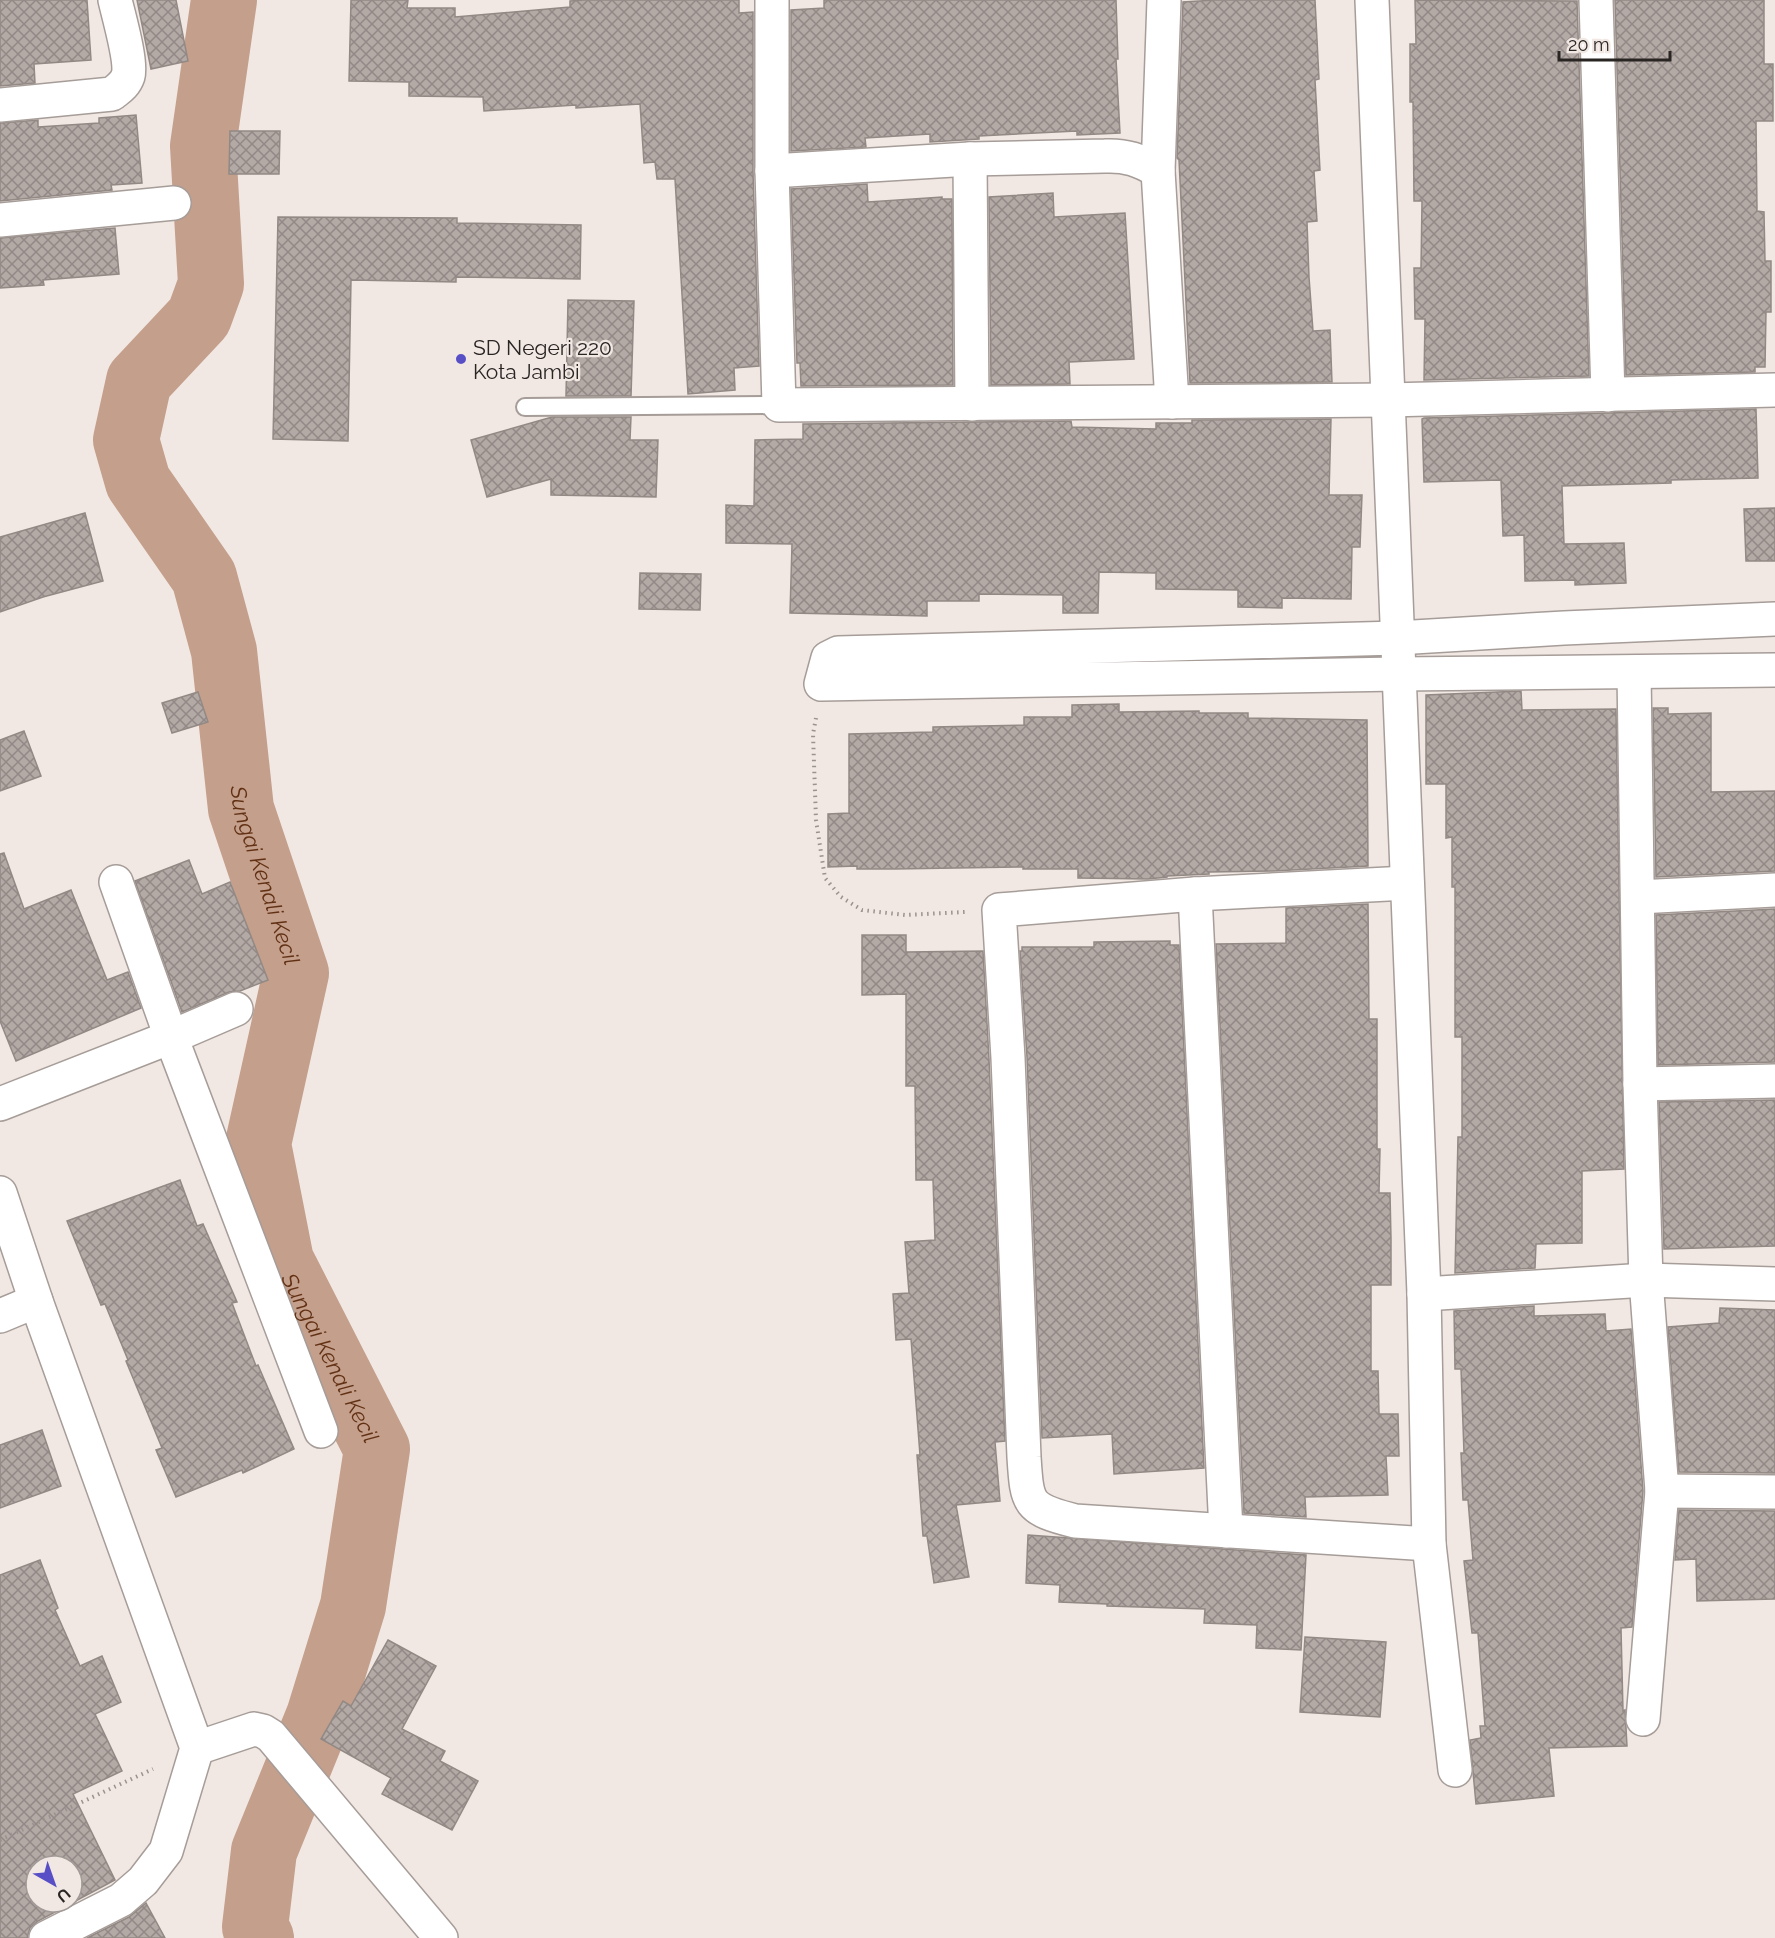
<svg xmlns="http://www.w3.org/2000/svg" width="1775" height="1938" font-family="Raleway,sans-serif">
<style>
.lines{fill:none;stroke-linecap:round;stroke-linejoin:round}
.river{stroke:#c49f8c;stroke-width:66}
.building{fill:url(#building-cross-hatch);stroke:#928985;stroke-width:1.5;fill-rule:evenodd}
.service-casing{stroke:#a69c98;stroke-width:20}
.minor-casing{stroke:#a69c98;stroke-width:36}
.tertiary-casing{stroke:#a69c98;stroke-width:36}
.path{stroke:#99928e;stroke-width:4;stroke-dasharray:1.5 4.5;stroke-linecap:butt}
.service{stroke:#fff;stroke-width:16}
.minor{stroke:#fff;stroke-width:33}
.tertiary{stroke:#fff;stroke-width:33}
.poi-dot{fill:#584fc7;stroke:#f2e8e3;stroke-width:2}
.labels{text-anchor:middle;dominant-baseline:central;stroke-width:4.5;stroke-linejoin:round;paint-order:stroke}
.poi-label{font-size:21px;fill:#282523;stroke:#f2e8e3;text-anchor:start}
.water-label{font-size:22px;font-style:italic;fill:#623114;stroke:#f2e8e3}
</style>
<defs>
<pattern id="building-cross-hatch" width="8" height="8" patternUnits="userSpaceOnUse" patternTransform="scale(1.5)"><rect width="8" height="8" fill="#b3a9a5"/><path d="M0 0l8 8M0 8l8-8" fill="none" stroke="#928986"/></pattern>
</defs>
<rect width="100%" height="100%" fill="#f2e8e3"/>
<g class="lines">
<path class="river" id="s1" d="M 224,0 L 203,146 L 211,284 L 199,317 L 139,381 L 126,440 L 138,482 L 204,577 L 224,651 L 241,809 L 296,973 L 258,1144 L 281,1261 L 377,1449 L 353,1606 L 319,1716 L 264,1851 L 255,1927 L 261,1938"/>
</g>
<g class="building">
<path d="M 0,0 L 87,0 L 91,60 L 34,64 L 35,83 L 0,86 Z"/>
<path d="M 137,0 L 176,0 L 188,61 L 151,69 Z"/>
<path d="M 351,0 L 408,0 L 407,8 L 455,8 L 455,17 L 570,7 L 570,1 L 584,0 L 739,0 L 739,13 L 753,12 L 753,172 L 759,366 L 734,368 L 735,390 L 688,394 L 675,179 L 657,179 L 655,162 L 644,163 L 640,104 L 576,108 L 576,105 L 484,111 L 483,97 L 409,96 L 409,82 L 349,81 Z"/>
<path d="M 824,0 L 1116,0 L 1118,59 L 1116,59 L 1120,133 L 1077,135 L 1077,131 L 979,136 L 979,139 L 930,142 L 930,134 L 865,138 L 866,147 L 791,151 L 791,10 L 824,8 Z"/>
<path d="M 1215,0 L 1315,0 L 1319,79 L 1315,80 L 1320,170 L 1314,171 L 1317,221 L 1307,222 L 1309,277 L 1313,331 L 1330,330 L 1332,382 L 1190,383 L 1179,160 L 1177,158 L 1183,2 Z"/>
<path d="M 1415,0 L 1577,1 L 1589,376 L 1424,380 L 1425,319 L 1415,319 L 1414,268 L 1421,268 L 1422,201 L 1414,201 L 1413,102 L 1410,102 L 1410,44 L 1416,44 Z"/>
<path d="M 1615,0 L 1764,0 L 1764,64 L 1773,64 L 1773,121 L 1756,121 L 1757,211 L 1764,212 L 1765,261 L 1771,261 L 1771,312 L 1766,312 L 1765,367 L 1755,367 L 1755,372 L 1626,375 Z"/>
<path d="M 136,115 L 142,183 L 111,185 L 112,190 L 0,201 L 0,123 L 38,120 L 38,127 L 99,123 L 99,118 Z"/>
<path d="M 230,131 L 280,131 L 279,174 L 229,174 Z"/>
<path d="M 867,184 L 868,202 L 942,197 L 942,199 L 952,199 L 953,385 L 801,386 L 800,363 L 797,363 L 791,189 Z"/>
<path d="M 1053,193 L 1054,217 L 1125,213 L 1134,359 L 1069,362 L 1070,384 L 991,385 L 989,197 Z"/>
<path d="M 278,217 L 457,218 L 457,223 L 581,225 L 580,279 L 456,277 L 456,282 L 351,280 L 348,441 L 273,439 Z"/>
<path d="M 115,228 L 119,274 L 43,280 L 44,285 L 0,288 L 0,238 Z"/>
<path d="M 568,300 L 634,301 L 631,396 L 566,396 Z"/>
<path d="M 1756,409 L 1758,478 L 1671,480 L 1671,483 L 1562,486 L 1564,544 L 1624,543 L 1626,583 L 1575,585 L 1575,580 L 1525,581 L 1524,535 L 1503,536 L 1501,480 L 1424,482 L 1422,419 L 1424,418 Z"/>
<path d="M 552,417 L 631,417 L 630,440 L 658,440 L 656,497 L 551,495 L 551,479 L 487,497 L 471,440 Z"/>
<path d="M 1331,419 L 1329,495 L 1362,495 L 1360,547 L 1352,547 L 1351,599 L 1282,598 L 1282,608 L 1238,607 L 1238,590 L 1156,589 L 1156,573 L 1099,572 L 1098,613 L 1063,613 L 1063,595 L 979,594 L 979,601 L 927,601 L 927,616 L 790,613 L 792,544 L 726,543 L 726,505 L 754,506 L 755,440 L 803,439 L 803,424 L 1071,421 L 1072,427 L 1156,429 L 1156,423 L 1192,423 L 1192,420 Z"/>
<path d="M 1775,508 L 1775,561 L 1746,561 L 1744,509 Z"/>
<path d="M 85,513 L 103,581 L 43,597 L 0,612 L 0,537 Z"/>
<path d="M 640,573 L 701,574 L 700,610 L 639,609 Z"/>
<path d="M 1521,691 L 1522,710 L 1616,709 L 1624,1169 L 1582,1171 L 1582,1243 L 1536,1244 L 1535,1268 L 1455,1273 L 1458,1137 L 1462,1137 L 1462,1037 L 1455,1037 L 1455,887 L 1452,887 L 1452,837 L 1446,838 L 1446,784 L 1426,784 L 1426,695 Z"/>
<path d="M 198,692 L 208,722 L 172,733 L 162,703 Z"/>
<path d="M 1119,704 L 1119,712 L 1199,711 L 1199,713 L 1248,713 L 1248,718 L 1367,720 L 1368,866 L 1273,871 L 1209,872 L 1209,874 L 1167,876 L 1167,877 L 1148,879 L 1078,878 L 1078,869 L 1023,869 L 1023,867 L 895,869 L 857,869 L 857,866 L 828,867 L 828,814 L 849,813 L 849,734 L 933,732 L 933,727 L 1024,725 L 1024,717 L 1072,717 L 1072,705 Z"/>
<path d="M 1653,708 L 1668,708 L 1668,714 L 1711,713 L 1711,792 L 1775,791 L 1775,871 L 1656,877 Z"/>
<path d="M 24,731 L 41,776 L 0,791 L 0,740 Z"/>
<path d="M 4,853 L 24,909 L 71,890 L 107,980 L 128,972 L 141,1008 L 16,1061 L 0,1021 L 0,854 Z"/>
<path d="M 189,860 L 202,894 L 230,882 L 268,980 L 240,991 L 229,992 L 182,1012 L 135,881 Z"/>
<path d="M 1368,904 L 1369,1019 L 1377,1019 L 1377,1149 L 1380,1149 L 1379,1193 L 1390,1193 L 1391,1239 L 1391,1285 L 1371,1285 L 1371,1371 L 1378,1371 L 1379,1414 L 1398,1414 L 1399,1456 L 1386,1456 L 1388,1495 L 1305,1497 L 1306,1517 L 1244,1513 L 1216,944 L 1286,943 L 1286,908 Z"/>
<path d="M 1775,909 L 1775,1062 L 1658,1065 L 1656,915 Z"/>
<path d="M 862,935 L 906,935 L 906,952 L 983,951 L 989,1059 L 1005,1441 L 995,1442 L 1000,1501 L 956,1505 L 969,1577 L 934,1583 L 927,1536 L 923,1536 L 917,1455 L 920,1455 L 911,1339 L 896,1340 L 893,1294 L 909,1293 L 905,1242 L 935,1240 L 933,1180 L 916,1180 L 915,1086 L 906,1086 L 906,994 L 862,995 Z"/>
<path d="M 1170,941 L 1170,945 L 1179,945 L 1204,1468 L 1114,1474 L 1112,1434 L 1042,1438 L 1027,1057 L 1020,951 L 1022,951 L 1022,947 L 1094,947 L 1094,942 Z"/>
<path d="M 1775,1100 L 1775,1246 L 1664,1249 L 1659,1102 Z"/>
<path d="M 180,1180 L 197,1226 L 203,1224 L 237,1302 L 232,1303 L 256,1366 L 258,1365 L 294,1449 L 243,1473 L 242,1470 L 176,1497 L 156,1450 L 162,1448 L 126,1361 L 128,1360 L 105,1304 L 101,1305 L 67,1221 Z"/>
<path d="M 1534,1306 L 1534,1316 L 1605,1314 L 1606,1331 L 1631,1329 L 1643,1491 L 1632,1627 L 1621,1628 L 1623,1711 L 1625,1710 L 1627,1746 L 1549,1748 L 1554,1796 L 1476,1804 L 1470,1740 L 1481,1738 L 1480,1726 L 1485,1726 L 1478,1633 L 1472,1633 L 1464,1561 L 1473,1560 L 1468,1500 L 1463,1500 L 1461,1453 L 1464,1453 L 1461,1369 L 1455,1369 L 1454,1311 Z"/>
<path d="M 1720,1308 L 1775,1310 L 1775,1473 L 1679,1472 L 1668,1327 L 1719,1323 Z"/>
<path d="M 42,1430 L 61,1486 L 0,1508 L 0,1445 Z"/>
<path d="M 1679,1510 L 1775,1511 L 1775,1599 L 1697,1601 L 1696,1559 L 1675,1560 Z"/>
<path d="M 1028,1535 L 1306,1555 L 1301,1650 L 1256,1648 L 1257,1625 L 1204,1623 L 1205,1609 L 1107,1606 L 1107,1604 L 1059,1602 L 1060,1585 L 1026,1583 Z"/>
<path d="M 40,1560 L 58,1608 L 55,1610 L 80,1666 L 102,1656 L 121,1702 L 95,1714 L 122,1771 L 73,1794 L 115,1880 L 38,1921 L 30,1928 L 27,1938 L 0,1938 L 0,1575 ZM 36,1866 L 72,1866 L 72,1902 L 36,1902 Z"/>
<path d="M 1305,1637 L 1386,1642 L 1380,1717 L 1300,1712 Z"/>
<path d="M 388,1640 L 436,1666 L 402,1729 L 445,1751 L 440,1761 L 478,1781 L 452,1830 L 382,1794 L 391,1778 L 321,1739 L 343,1701 L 351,1706 Z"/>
<path d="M 146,1903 L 165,1938 L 87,1938 L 129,1917 Z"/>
</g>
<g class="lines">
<g class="service-casing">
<path id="service" d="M 525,407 L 779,405"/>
</g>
<g class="minor-casing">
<g id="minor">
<path d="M 772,0 L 772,171 L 779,405 L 1388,400 L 1775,390"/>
<path d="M 1372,0 L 1424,1294 L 1429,1544 L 1455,1770"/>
<path d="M 1596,0 L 1608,395"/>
<path d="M 0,105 L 112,94 C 118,89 125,85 128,76 C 132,62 119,17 115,0"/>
<path d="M 970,159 L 972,404"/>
<path d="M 772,171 L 970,159 L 1105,156 C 1126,155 1140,160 1158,171 L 1172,402"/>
<path d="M 1158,171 L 1164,0"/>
<path d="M 0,220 L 174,203"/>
<path d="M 1775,619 L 1564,628 L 1397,638 L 838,653 L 828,658 L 821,684 L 1398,674 L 1775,670"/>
<path d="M 1634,672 L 1640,1084 L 1646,1280 L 1662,1491 L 1643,1719"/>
<path d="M 116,882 L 171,1037 L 321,1431"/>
<path d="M 1407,883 L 1195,894 L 999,910 L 1008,1058 L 1024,1457 C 1027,1504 1027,1509 1075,1521 L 1429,1544"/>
<path d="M 1195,894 L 1226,1531"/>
<path d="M 1638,897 L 1775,890"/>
<path d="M 1640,1084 L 1775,1081"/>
<path d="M 0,1104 L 171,1037 L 236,1009"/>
<path d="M 1424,1294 L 1646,1280 L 1775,1284"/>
<path d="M 0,1316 L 36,1301"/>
<path d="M 1662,1491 L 1775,1492"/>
<path d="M 197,1748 L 254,1729 L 263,1731 L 271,1736 L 441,1938"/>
</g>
</g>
<g class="tertiary-casing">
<path id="tertiary" d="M 0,1193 L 36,1301 L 197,1748 L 166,1851 L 143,1881 L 121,1900 L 46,1938"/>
</g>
<g class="path">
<path d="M 816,718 L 813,734 L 816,820 L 825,878 L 841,897 L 862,910 L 905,915 L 965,912"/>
<path d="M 0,1840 L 153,1769"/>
</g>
<use href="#service" class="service"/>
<use href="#minor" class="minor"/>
<use href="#tertiary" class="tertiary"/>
</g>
<circle class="poi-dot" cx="461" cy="359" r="6"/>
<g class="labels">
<g class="poi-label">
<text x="473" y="347">SD Negeri 220<tspan x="473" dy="24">Kota Jambi</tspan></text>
</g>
<g class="water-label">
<text stroke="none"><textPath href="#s1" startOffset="934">Sungai Kenali Kecil</textPath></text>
<text stroke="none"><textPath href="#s1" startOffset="1440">Sungai Kenali Kecil</textPath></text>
</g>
</g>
<g transform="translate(54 1884) rotate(140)"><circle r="28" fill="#f2e8e3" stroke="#a19a96" stroke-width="1.5"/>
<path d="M0-4.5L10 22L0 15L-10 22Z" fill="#584fc7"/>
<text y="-9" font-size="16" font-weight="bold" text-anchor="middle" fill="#282523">U</text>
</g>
<path d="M1559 51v9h111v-9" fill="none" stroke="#282523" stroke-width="3"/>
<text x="1568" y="51" font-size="18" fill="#282523" stroke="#f2e8e3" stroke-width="4.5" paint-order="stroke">20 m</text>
</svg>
